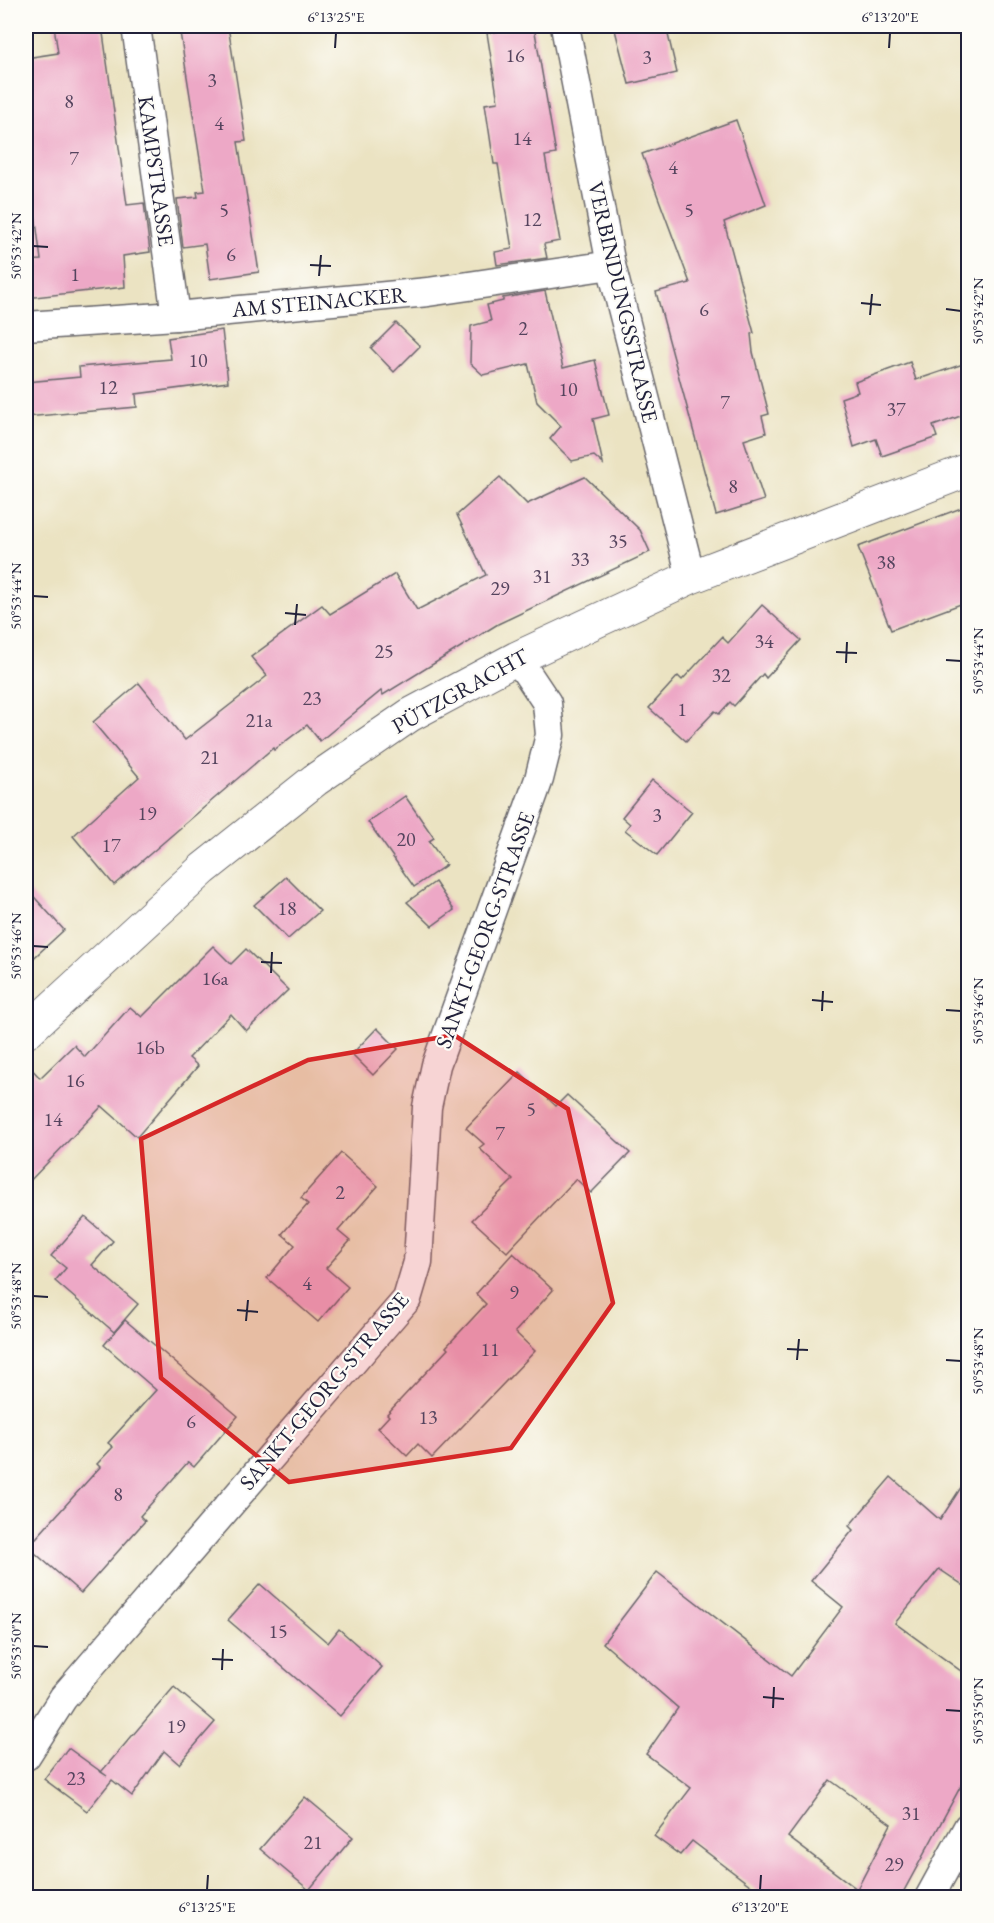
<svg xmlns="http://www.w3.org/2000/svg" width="994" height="1923" font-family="'EB Garamond',serif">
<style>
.building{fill:#eda8c6;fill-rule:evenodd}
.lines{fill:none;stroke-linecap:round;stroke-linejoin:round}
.minor-casing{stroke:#68666a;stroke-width:31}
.secondary-casing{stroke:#68666a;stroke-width:35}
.minor{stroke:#fff;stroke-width:28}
.secondary{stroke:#fff;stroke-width:33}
.marked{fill:#d62828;fill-opacity:0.2;stroke:#d62828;stroke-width:4.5;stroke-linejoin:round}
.ticks{fill:none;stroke:#22223b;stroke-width:2}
.labels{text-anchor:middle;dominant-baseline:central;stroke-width:4.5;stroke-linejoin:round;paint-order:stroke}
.number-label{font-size:20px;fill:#55445e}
.street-label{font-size:22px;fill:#22223b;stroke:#fdfcf7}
.neatline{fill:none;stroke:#22223b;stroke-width:2}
.ticks-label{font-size:15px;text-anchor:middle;fill:#22223b}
</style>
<rect width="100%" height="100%" fill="#fdfcf7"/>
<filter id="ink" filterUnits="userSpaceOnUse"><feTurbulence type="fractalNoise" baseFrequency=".0167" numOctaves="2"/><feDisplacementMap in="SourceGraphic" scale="12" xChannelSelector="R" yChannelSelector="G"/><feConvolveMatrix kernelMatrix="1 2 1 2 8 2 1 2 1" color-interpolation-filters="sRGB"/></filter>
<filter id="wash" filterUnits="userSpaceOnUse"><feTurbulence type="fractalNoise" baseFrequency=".008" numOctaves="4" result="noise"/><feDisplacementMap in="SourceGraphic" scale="24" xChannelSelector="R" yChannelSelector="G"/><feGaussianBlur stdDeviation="1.35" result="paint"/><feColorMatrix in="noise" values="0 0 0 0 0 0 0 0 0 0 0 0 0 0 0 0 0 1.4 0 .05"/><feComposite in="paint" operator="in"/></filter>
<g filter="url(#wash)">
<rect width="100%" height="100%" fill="#ebe3c2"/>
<g id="blocks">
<g class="building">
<path d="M 54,26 L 102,26 L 127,205 L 144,203 L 150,252 L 123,256 L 125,287 L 26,298 L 26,261 L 41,260 L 26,145 L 26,58 L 58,53 Z"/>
<path d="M 179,26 L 228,26 L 246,141 L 238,142 L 259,272 L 210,279 L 205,244 L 183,247 L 177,199 L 198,197 L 197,192 L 205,191 Z"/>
<path d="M 534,26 L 556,154 L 545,156 L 560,241 L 544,244 L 547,258 L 497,265 L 495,252 L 512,249 L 498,164 L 494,164 L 485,104 L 498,102 L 487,33 Z"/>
<path d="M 614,26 L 666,26 L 677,73 L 629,84 Z"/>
<path d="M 736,120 L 766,205 L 724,222 L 754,333 L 751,334 L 753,352 L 769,414 L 762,416 L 766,433 L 744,440 L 764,500 L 716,515 L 656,292 L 690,283 L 642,154 Z"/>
<path d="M 545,291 L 563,368 L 595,360 L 609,415 L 593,419 L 603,464 L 594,456 L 572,461 L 550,439 L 561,426 L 537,402 L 528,364 L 483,375 L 470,363 L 471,326 L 491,321 L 487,305 L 503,301 L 503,298 Z"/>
<path d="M 396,323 L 420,346 L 394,372 L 371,348 Z"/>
<path d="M 222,330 L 228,382 L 136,394 L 137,407 L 26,417 L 26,382 L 80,377 L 79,367 L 171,359 L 168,338 Z"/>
<path d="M 910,362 L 916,380 L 969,362 L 969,413 L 933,426 L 937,437 L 882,456 L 876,439 L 854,447 L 841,398 L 858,392 L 855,382 Z"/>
<path d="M 500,477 L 527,504 L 585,477 L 640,530 L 650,552 L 498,624 L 383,695 L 381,691 L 320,741 L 307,725 L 274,750 L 273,748 L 114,885 L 73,836 L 139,777 L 93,722 L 139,683 L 185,740 L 267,676 L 251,657 L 322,605 L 330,614 L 395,574 L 417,610 L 486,575 L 457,515 Z"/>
<path d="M 969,505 L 969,601 L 891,630 L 858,547 Z"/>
<path d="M 762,605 L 801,640 L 766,678 L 763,674 L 734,706 L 730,702 L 719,714 L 715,711 L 686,741 L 649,708 L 678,676 L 682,680 L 722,637 L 728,643 Z"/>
<path d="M 652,780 L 692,812 L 657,855 L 625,830 L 630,824 L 622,817 Z"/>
<path d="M 405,796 L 434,838 L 429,841 L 446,865 L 414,887 L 368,822 Z"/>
<path d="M 286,877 L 320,911 L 288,939 L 254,905 Z"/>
<path d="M 435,882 L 454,910 L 432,926 L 407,902 Z"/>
<path d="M 26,888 L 64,930 L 26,965 Z"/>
<path d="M 213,946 L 231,964 L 246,949 L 288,990 L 246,1031 L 231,1014 L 189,1058 L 198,1066 L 137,1137 L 102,1106 L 26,1185 L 26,1063 L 40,1078 L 74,1045 L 85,1057 L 130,1007 L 142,1017 Z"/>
<path d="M 377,1028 L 398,1049 L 373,1075 L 352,1054 Z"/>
<path d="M 520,1072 L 556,1106 L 567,1095 L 630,1153 L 591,1193 L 576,1179 L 507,1252 L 472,1220 L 513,1180 L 479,1148 L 484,1144 L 466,1128 Z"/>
<path d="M 341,1153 L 378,1186 L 338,1231 L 350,1241 L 326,1268 L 348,1287 L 318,1322 L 267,1278 L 295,1245 L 282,1234 L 308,1204 L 301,1198 Z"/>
<path d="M 85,1217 L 113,1241 L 92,1265 L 138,1304 L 114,1332 L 55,1281 L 66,1268 L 51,1256 Z"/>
<path d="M 513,1253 L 553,1290 L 515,1332 L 535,1351 L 432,1458 L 418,1444 L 407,1456 L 378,1428 L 389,1416 L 387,1414 L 448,1349 L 446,1347 L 486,1304 L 476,1294 Z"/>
<path d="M 125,1320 L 238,1416 L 194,1467 L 188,1462 L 140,1516 L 145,1521 L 81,1593 L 28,1547 L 100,1467 L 97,1464 L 113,1447 L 108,1443 L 156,1390 L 104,1345 Z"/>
<path d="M 969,1475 L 969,1589 L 939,1569 L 895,1623 L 969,1677 L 969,1771 L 900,1898 L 767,1898 L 692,1841 L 680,1855 L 654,1836 L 691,1788 L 646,1754 L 678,1708 L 603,1643 L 657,1572 L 791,1676 L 843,1607 L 811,1581 L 853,1530 L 849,1526 L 891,1477 L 940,1520 ZM 830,1780 L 891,1824 L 857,1889 L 788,1837 Z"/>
<path d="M 260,1584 L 328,1643 L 339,1629 L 382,1667 L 340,1716 L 228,1620 Z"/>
<path d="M 174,1687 L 215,1722 L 179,1764 L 164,1751 L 132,1796 L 112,1780 L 87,1811 L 44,1779 L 68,1748 L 107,1776 L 101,1772 Z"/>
<path d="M 305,1797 L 353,1837 L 309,1890 L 260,1849 Z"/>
</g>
</g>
</g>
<g filter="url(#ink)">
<use href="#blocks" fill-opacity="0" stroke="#68666a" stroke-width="1.5"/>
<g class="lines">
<g class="minor-casing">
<g id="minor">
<path d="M 136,26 L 176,316"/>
<path d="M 565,26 L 611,265 L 691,577"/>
<path d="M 26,326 L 176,316 L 428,292 L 611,265"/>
<path d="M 26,1756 L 63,1698 L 407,1299 L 418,1262 L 427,1107 L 436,1065 L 539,779 L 550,735 L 547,703 L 517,658"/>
<path d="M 929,1898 L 968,1827"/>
</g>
</g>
<g class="secondary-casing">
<path id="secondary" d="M 26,1032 L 203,869 L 315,780 L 410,715 L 517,658 L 691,577 L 968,470"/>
</g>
<use href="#minor" class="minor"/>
<use href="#secondary" class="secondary"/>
</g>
</g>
<path class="marked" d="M 454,1035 L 568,1109 L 613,1303 L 511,1448 L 289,1482 L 161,1378 L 141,1139 L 308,1060 Z"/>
<path class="ticks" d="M 335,48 L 336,33M 889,48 L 890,33M 33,246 L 48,247M 310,265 L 331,266M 319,276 L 321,255M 861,303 L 881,305M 946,309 L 961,311M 870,315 L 872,294M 33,596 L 48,597M 285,613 L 306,615M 295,625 L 297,604M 836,652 L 857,653M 946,660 L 961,661M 846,663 L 847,642M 33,946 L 48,947M 261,962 L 282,963M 271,973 L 272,952M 812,1000 L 833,1002M 946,1010 L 961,1011M 822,1011 L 823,991M 33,1296 L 48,1297M 237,1310 L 258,1312M 246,1321 L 248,1300M 787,1349 L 808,1350M 797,1360 L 799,1339M 946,1360 L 961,1361M 33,1646 L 48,1647M 212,1659 L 233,1660M 222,1670 L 223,1649M 763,1697 L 784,1699M 773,1708 L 774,1687M 946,1710 L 961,1711M 207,1890 L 208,1875M 760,1890 L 761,1875"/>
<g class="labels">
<g class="number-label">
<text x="515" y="55">16</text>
<text x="647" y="57">3</text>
<text x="212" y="80">3</text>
<text x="69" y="101">8</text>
<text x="219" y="123">4</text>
<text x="522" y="138">14</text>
<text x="74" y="158">7</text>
<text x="673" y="167">4</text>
<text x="224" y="210">5</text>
<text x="689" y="210">5</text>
<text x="532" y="219">12</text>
<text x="231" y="254">6</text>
<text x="75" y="274">1</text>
<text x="704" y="309">6</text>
<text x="523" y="328">2</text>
<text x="198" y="360">10</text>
<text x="108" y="387">12</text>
<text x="568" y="389">10</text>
<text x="725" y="402">7</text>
<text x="896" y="409">37</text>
<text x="733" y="486">8</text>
<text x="618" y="541">35</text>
<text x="580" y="559">33</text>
<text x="886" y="562">38</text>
<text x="542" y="576">31</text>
<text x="500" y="588">29</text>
<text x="764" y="641">34</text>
<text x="384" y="651">25</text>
<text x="721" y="675">32</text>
<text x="312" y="698">23</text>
<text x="682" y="709">1</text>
<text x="259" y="720">21a</text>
<text x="210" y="757">21</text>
<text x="147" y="813">19</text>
<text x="657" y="815">3</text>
<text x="406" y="839">20</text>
<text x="111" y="845">17</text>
<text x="287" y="908">18</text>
<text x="215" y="978">16a</text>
<text x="150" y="1047">16b</text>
<text x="75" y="1080">16</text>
<text x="531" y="1109">5</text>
<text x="53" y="1119">14</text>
<text x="500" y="1133">7</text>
<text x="340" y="1192">2</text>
<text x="307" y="1283">4</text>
<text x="514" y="1292">9</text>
<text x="490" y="1349">11</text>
<text x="428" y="1417">13</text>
<text x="191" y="1421">6</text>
<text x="118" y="1494">8</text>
<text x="278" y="1631">15</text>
<text x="176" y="1726">19</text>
<text x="76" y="1778">23</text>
<text x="911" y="1813">31</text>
<text x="313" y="1842">21</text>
<text x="894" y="1864">29</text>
</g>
<g class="street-label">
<text transform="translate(156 171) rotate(82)">KAMPSTRASSE</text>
<text transform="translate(319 302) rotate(-5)">AM STEINACKER</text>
<text transform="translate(623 302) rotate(77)">VERBINDUNGSSTRASSE</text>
<text transform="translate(460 691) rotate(-29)">PÜTZGRACHT</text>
<text transform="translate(485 930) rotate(-70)">SANKT-GEORG-STRASSE</text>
<text transform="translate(324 1391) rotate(-50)">SANKT-GEORG-STRASSE</text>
</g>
</g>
<rect width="994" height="1923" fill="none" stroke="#fdfcf7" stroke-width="66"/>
<rect x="33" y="33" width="928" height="1857" class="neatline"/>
<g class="ticks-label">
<text x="336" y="22">6°13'25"E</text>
<text x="890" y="22">6°13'20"E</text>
<text transform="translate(16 246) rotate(-90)" y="5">50°53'42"N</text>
<text transform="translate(978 311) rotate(-90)" y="5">50°53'42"N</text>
<text transform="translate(16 596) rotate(-90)" y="5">50°53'44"N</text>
<text transform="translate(978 661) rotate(-90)" y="5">50°53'44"N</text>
<text transform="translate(16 946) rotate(-90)" y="5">50°53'46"N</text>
<text transform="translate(978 1011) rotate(-90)" y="5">50°53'46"N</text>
<text transform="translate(16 1296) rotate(-90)" y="5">50°53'48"N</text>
<text transform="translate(978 1361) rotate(-90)" y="5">50°53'48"N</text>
<text transform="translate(16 1646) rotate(-90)" y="5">50°53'50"N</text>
<text transform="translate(978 1711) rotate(-90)" y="5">50°53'50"N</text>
<text x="207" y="1912">6°13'25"E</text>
<text x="760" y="1912">6°13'20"E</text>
</g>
</svg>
